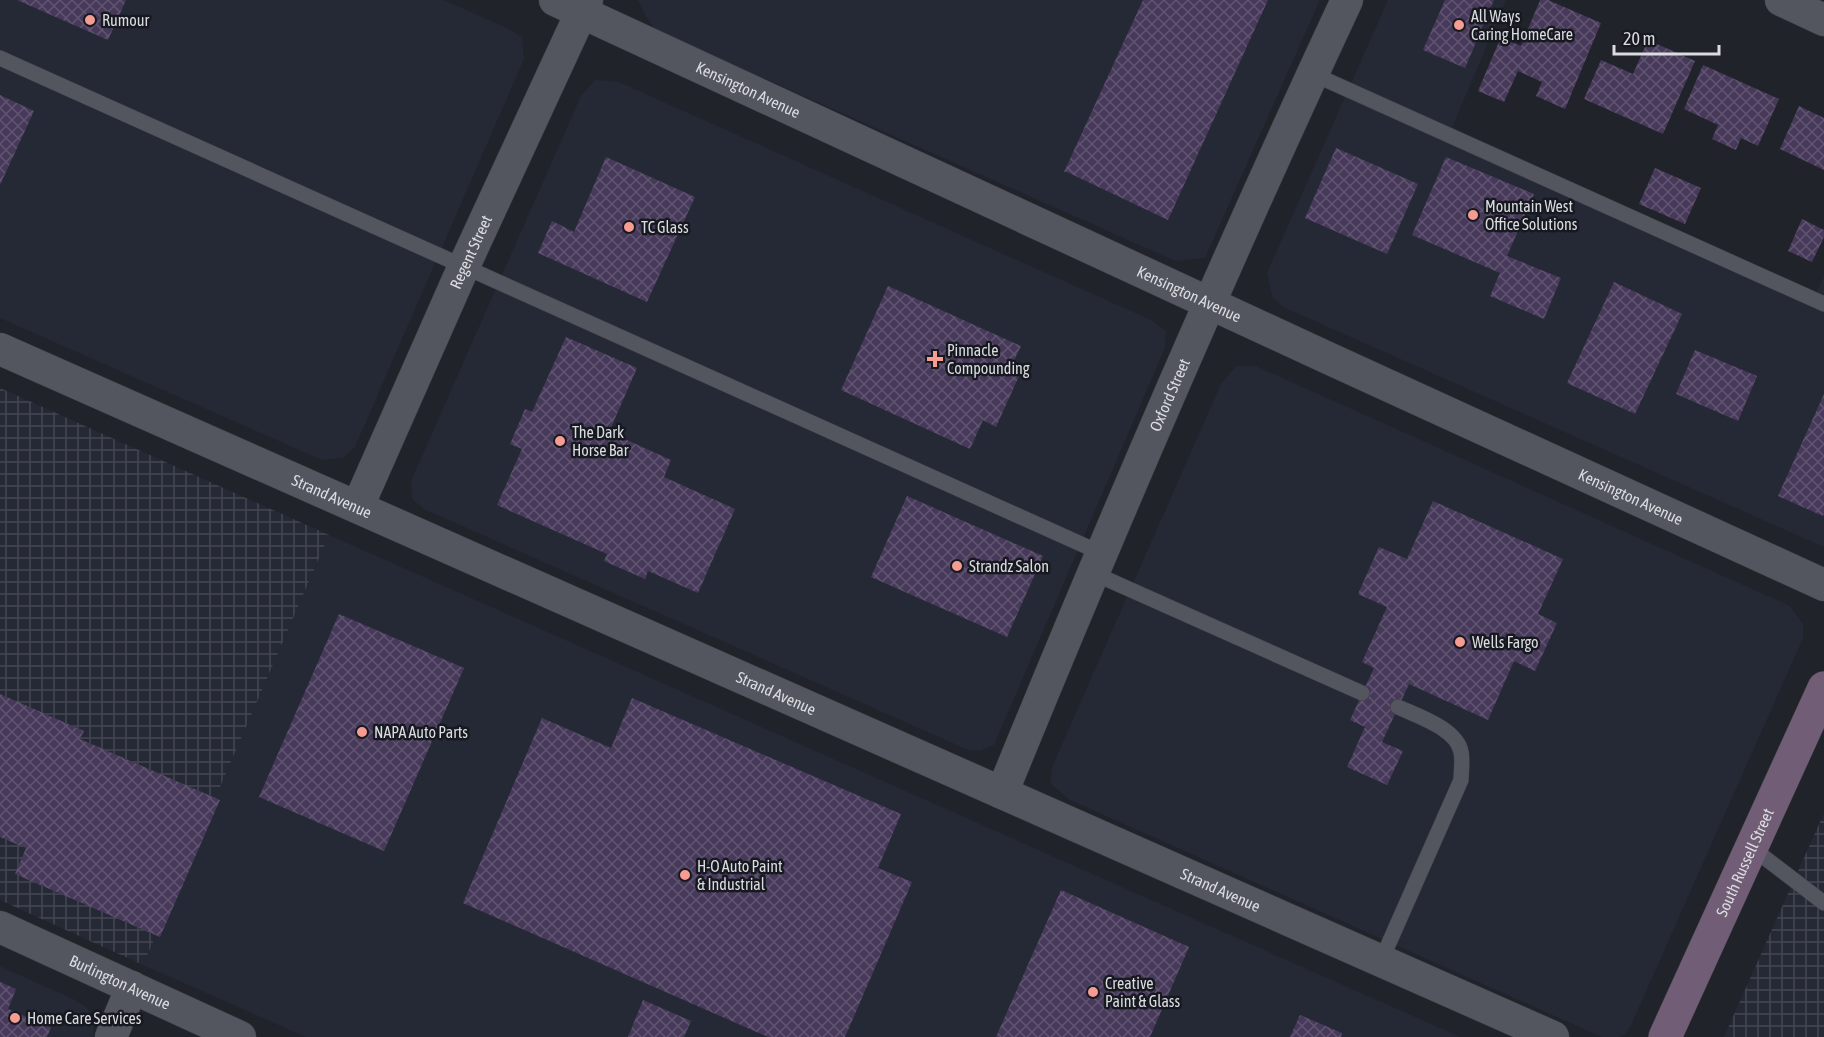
<svg xmlns="http://www.w3.org/2000/svg" width="1824" height="1037" font-family="'Asap Condensed',sans-serif">
<style>
.built{fill:#252935}
.industrial{fill:url(#industrial-grid)}
.building{fill:url(#building-cross-hatch)}
.lines{fill:none;stroke-linecap:round;stroke-linejoin:round}
.service-casing{stroke:#3c3e43;stroke-width:16}
.minor-casing{stroke:#3c3e43;stroke-width:33}
.secondary-casing{stroke:#3c3e43;stroke-width:34}
.service{stroke:#53565e;stroke-width:15}
.minor{stroke:#53565e;stroke-width:32}
.secondary{stroke:#725d77;stroke-width:33}
.poi-dot{fill:#f59c93;stroke:#171920;stroke-width:2}
.labels{text-anchor:middle;dominant-baseline:central;stroke-width:5;stroke-linejoin:round;paint-order:stroke}
.poi-label{font-size:16px;fill:#dadce0;stroke:#171920;text-anchor:start}
.street-label{font-size:16px;fill:#dadce0;stroke:#171920}
</style>
<defs>
<pattern id="industrial-grid" width="8" height="8" patternUnits="userSpaceOnUse" patternTransform="scale(1.5)"><rect width="8" height="8" fill="#252935"/><path d="M0 4h8M4 0v8" fill="none" stroke="#444752"/></pattern>
<pattern id="building-cross-hatch" width="8" height="8" patternUnits="userSpaceOnUse" patternTransform="scale(1.5)"><rect width="8" height="8" fill="#473959"/><path d="M0 0l8 8M0 8l8-8" fill="none" stroke="#615571"/></pattern>
</defs>
<rect width="100%" height="100%" fill="#202329"/>
<g class="built">
<path d="M 0,0 L 444,0 L 507,28 L 522,37 L 524,59 L 355,447 L 343,458 L 322,460 L 0,318 Z"/>
<path d="M 638,0 L 1320,0 L 1205,258 L 1175,261 L 655,30 L 644,13 Z"/>
<path d="M 1388,0 L 1506,0 L 1449,135 L 1814,299 L 1824,276 L 1824,547 L 1283,307 L 1272,296 L 1267,273 Z"/>
<path d="M 595,80 L 619,82 L 1151,320 L 1166,331 L 1165,348 L 994,745 L 980,751 L 966,749 L 424,509 L 412,499 L 411,481 L 581,96 Z"/>
<path d="M 1236,366 L 1256,366 L 1790,606 L 1803,624 L 1803,638 L 1632,1023 L 1625,1034 L 1619,1037 L 1602,1037 L 1070,800 L 1050,783 L 1052,767 L 1221,384 Z"/>
<path d="M 329,535 L 1460,1037 L 306,1037 L 143,965 Z"/>
<path d="M 0,966 L 73,999 L 86,1007 L 95,1021 L 93,1037 L 0,1037 Z"/>
</g>
<g class="industrial">
<path d="M 0,388 L 329,535 L 143,965 L 0,900 Z"/>
<path d="M 1824,813 L 1824,1037 L 1724,1037 Z"/>
</g>
<g class="building">
<path d="M 17,0 L 126,0 L 108,40 Z"/>
<path d="M 1143,0 L 1268,0 L 1168,220 L 1067,172 L 1064,172 Z"/>
<path d="M 1445,0 L 1494,0 L 1465,68 L 1423,50 Z"/>
<path d="M 1540,0 L 1548,0 L 1601,23 L 1565,109 L 1536,96 L 1542,82 L 1518,71 L 1504,102 L 1478,91 L 1501,37 L 1521,46 Z"/>
<path d="M 1648,40 L 1695,61 L 1663,134 L 1584,99 L 1601,60 L 1633,74 Z"/>
<path d="M 1703,65 L 1779,99 L 1758,146 L 1741,138 L 1736,150 L 1712,139 L 1718,125 L 1684,109 Z"/>
<path d="M 0,95 L 34,111 L 0,185 Z"/>
<path d="M 1799,106 L 1824,118 L 1824,170 L 1780,149 Z"/>
<path d="M 1336,148 L 1418,184 L 1387,254 L 1305,218 Z"/>
<path d="M 606,157 L 695,197 L 647,302 L 538,253 L 552,221 L 574,232 Z"/>
<path d="M 1446,157 L 1534,194 L 1507,256 L 1561,278 L 1544,319 L 1490,296 L 1500,273 L 1412,235 Z"/>
<path d="M 1655,168 L 1701,188 L 1685,224 L 1639,204 Z"/>
<path d="M 1802,219 L 1824,230 L 1824,237 L 1812,262 L 1788,251 Z"/>
<path d="M 1614,282 L 1682,314 L 1635,414 L 1567,383 Z"/>
<path d="M 888,286 L 1021,346 L 1009,371 L 1019,376 L 996,427 L 983,420 L 970,449 L 841,390 Z"/>
<path d="M 566,337 L 637,368 L 609,432 L 671,460 L 664,477 L 735,509 L 698,593 L 648,571 L 645,579 L 604,561 L 607,554 L 497,505 L 522,449 L 510,444 L 525,409 L 532,412 Z"/>
<path d="M 1695,350 L 1757,376 L 1738,421 L 1676,394 Z"/>
<path d="M 1824,394 L 1824,514 L 1823,516 L 1778,496 Z"/>
<path d="M 907,496 L 1043,556 L 1007,637 L 871,577 Z"/>
<path d="M 1433,501 L 1563,559 L 1538,614 L 1557,623 L 1535,671 L 1514,661 L 1488,720 L 1409,684 L 1382,742 L 1403,751 L 1387,785 L 1347,767 L 1365,727 L 1350,720 L 1374,668 L 1362,662 L 1387,607 L 1358,594 L 1379,547 L 1407,559 Z"/>
<path d="M 339,614 L 464,668 L 384,851 L 259,797 Z"/>
<path d="M 0,694 L 84,731 L 80,739 L 220,800 L 160,937 L 15,874 L 26,848 L 0,837 Z"/>
<path d="M 632,698 L 901,814 L 878,868 L 912,882 L 845,1037 L 768,1037 L 463,903 L 542,718 L 611,748 Z"/>
<path d="M 1061,890 L 1189,947 L 1150,1037 L 996,1037 Z"/>
<path d="M 0,982 L 16,989 L 8,1009 L 51,1027 L 47,1037 L 0,1037 Z"/>
<path d="M 643,1000 L 691,1021 L 684,1037 L 628,1037 Z"/>
<path d="M 1300,1015 L 1342,1033 L 1341,1037 L 1290,1037 Z"/>
</g>
<g class="lines">
<g class="service-casing">
<g id="service">
<path d="M 0,58 L 1101,553"/>
<path d="M 1313,74 L 1824,304"/>
<path d="M 1093,573 L 1362,693"/>
<path d="M 1752,848 L 1824,903"/>
<path d="M 1381,961 L 1461,780 C 1461,771 1463,761 1461,752 C 1457,729 1418,716 1398,707"/>
</g>
</g>
<g class="minor-casing">
<g id="minor">
<path id="s1" d="M 555,0 L 1328,358 L 1824,585"/>
<path d="M 1781,0 L 1824,20"/>
<path id="s2" d="M 0,349 L 1553,1037"/>
<path id="s3" d="M 358,506 L 464,266 L 587,0"/>
<path id="s4" d="M 1002,793 C 1111,526 1225,261 1347,0"/>
<path id="s5" d="M 0,927 L 240,1037"/>
<path d="M 111,1037 L 132,987"/>
</g>
</g>
<g class="secondary-casing">
<g id="secondary">
<path id="s6" d="M 1665,1037 L 1824,688"/>
</g>
</g>
<use href="#service" class="service"/>
<use href="#minor" class="minor"/>
<use href="#secondary" class="secondary"/>
</g>
<g class="poi-dot">
<circle cx="90" cy="20" r="6"/>
<circle cx="1459" cy="25" r="6"/>
<circle cx="1473" cy="215" r="6"/>
<circle cx="629" cy="227" r="6"/>
<path d="M932 350h6v6h6v6h-6v6h-6v-6h-6v-6h6z"/>
<circle cx="560" cy="441" r="6"/>
<circle cx="957" cy="566" r="6"/>
<circle cx="1460" cy="642" r="6"/>
<circle cx="362" cy="732" r="6"/>
<circle cx="685" cy="875" r="6"/>
<circle cx="1093" cy="992" r="6"/>
<circle cx="15" cy="1018" r="6"/>
</g>
<g class="labels">
<g class="poi-label">
<text x="1471" y="16">All Ways<tspan x="1471" dy="18">Caring HomeCare</tspan></text>
<text x="102" y="20">Rumour</text>
<text x="1485" y="206">Mountain West<tspan x="1485" dy="18">Office Solutions</tspan></text>
<text x="641" y="227">TC Glass</text>
<text x="947" y="350">Pinnacle<tspan x="947" dy="18">Compounding</tspan></text>
<text x="572" y="432">The Dark<tspan x="572" dy="18">Horse Bar</tspan></text>
<text x="969" y="566">Strandz Salon</text>
<text x="1472" y="642">Wells Fargo</text>
<text x="374" y="732">NAPA Auto Parts</text>
<text x="697" y="866">H-O Auto Paint<tspan x="697" dy="18">&amp; Industrial</tspan></text>
<text x="1105" y="983">Creative<tspan x="1105" dy="18">Paint &amp; Glass</tspan></text>
<text x="27" y="1018">Home Care Services</text>
</g>
<g class="street-label">
<text stroke="none"><textPath href="#s1" startOffset="213">Kensington Avenue</textPath></text>
<text stroke="none"><textPath href="#s3" startOffset="278">Regent Street</textPath></text>
<text stroke="none"><textPath href="#s1" startOffset="699">Kensington Avenue</textPath></text>
<text stroke="none"><textPath href="#s4" startOffset="432">Oxford Street</textPath></text>
<text stroke="none"><textPath href="#s2" startOffset="363">Strand Avenue</textPath></text>
<text stroke="none"><textPath href="#s1" startOffset="1185">Kensington Avenue</textPath></text>
<text stroke="none"><textPath href="#s2" startOffset="849">Strand Avenue</textPath></text>
<text stroke="none"><textPath href="#s6" startOffset="192">South Russell Street</textPath></text>
<text stroke="none"><textPath href="#s2" startOffset="1335">Strand Avenue</textPath></text>
<text stroke="none"><textPath href="#s5" startOffset="132">Burlington Avenue</textPath></text>
</g>
</g>
<path d="M1614 45v9h105v-9" fill="none" stroke="#dadce0" stroke-width="3"/>
<text x="1623" y="45" font-size="18" fill="#dadce0" stroke="#171920" stroke-width="4.5" paint-order="stroke">20 m</text>
</svg>
